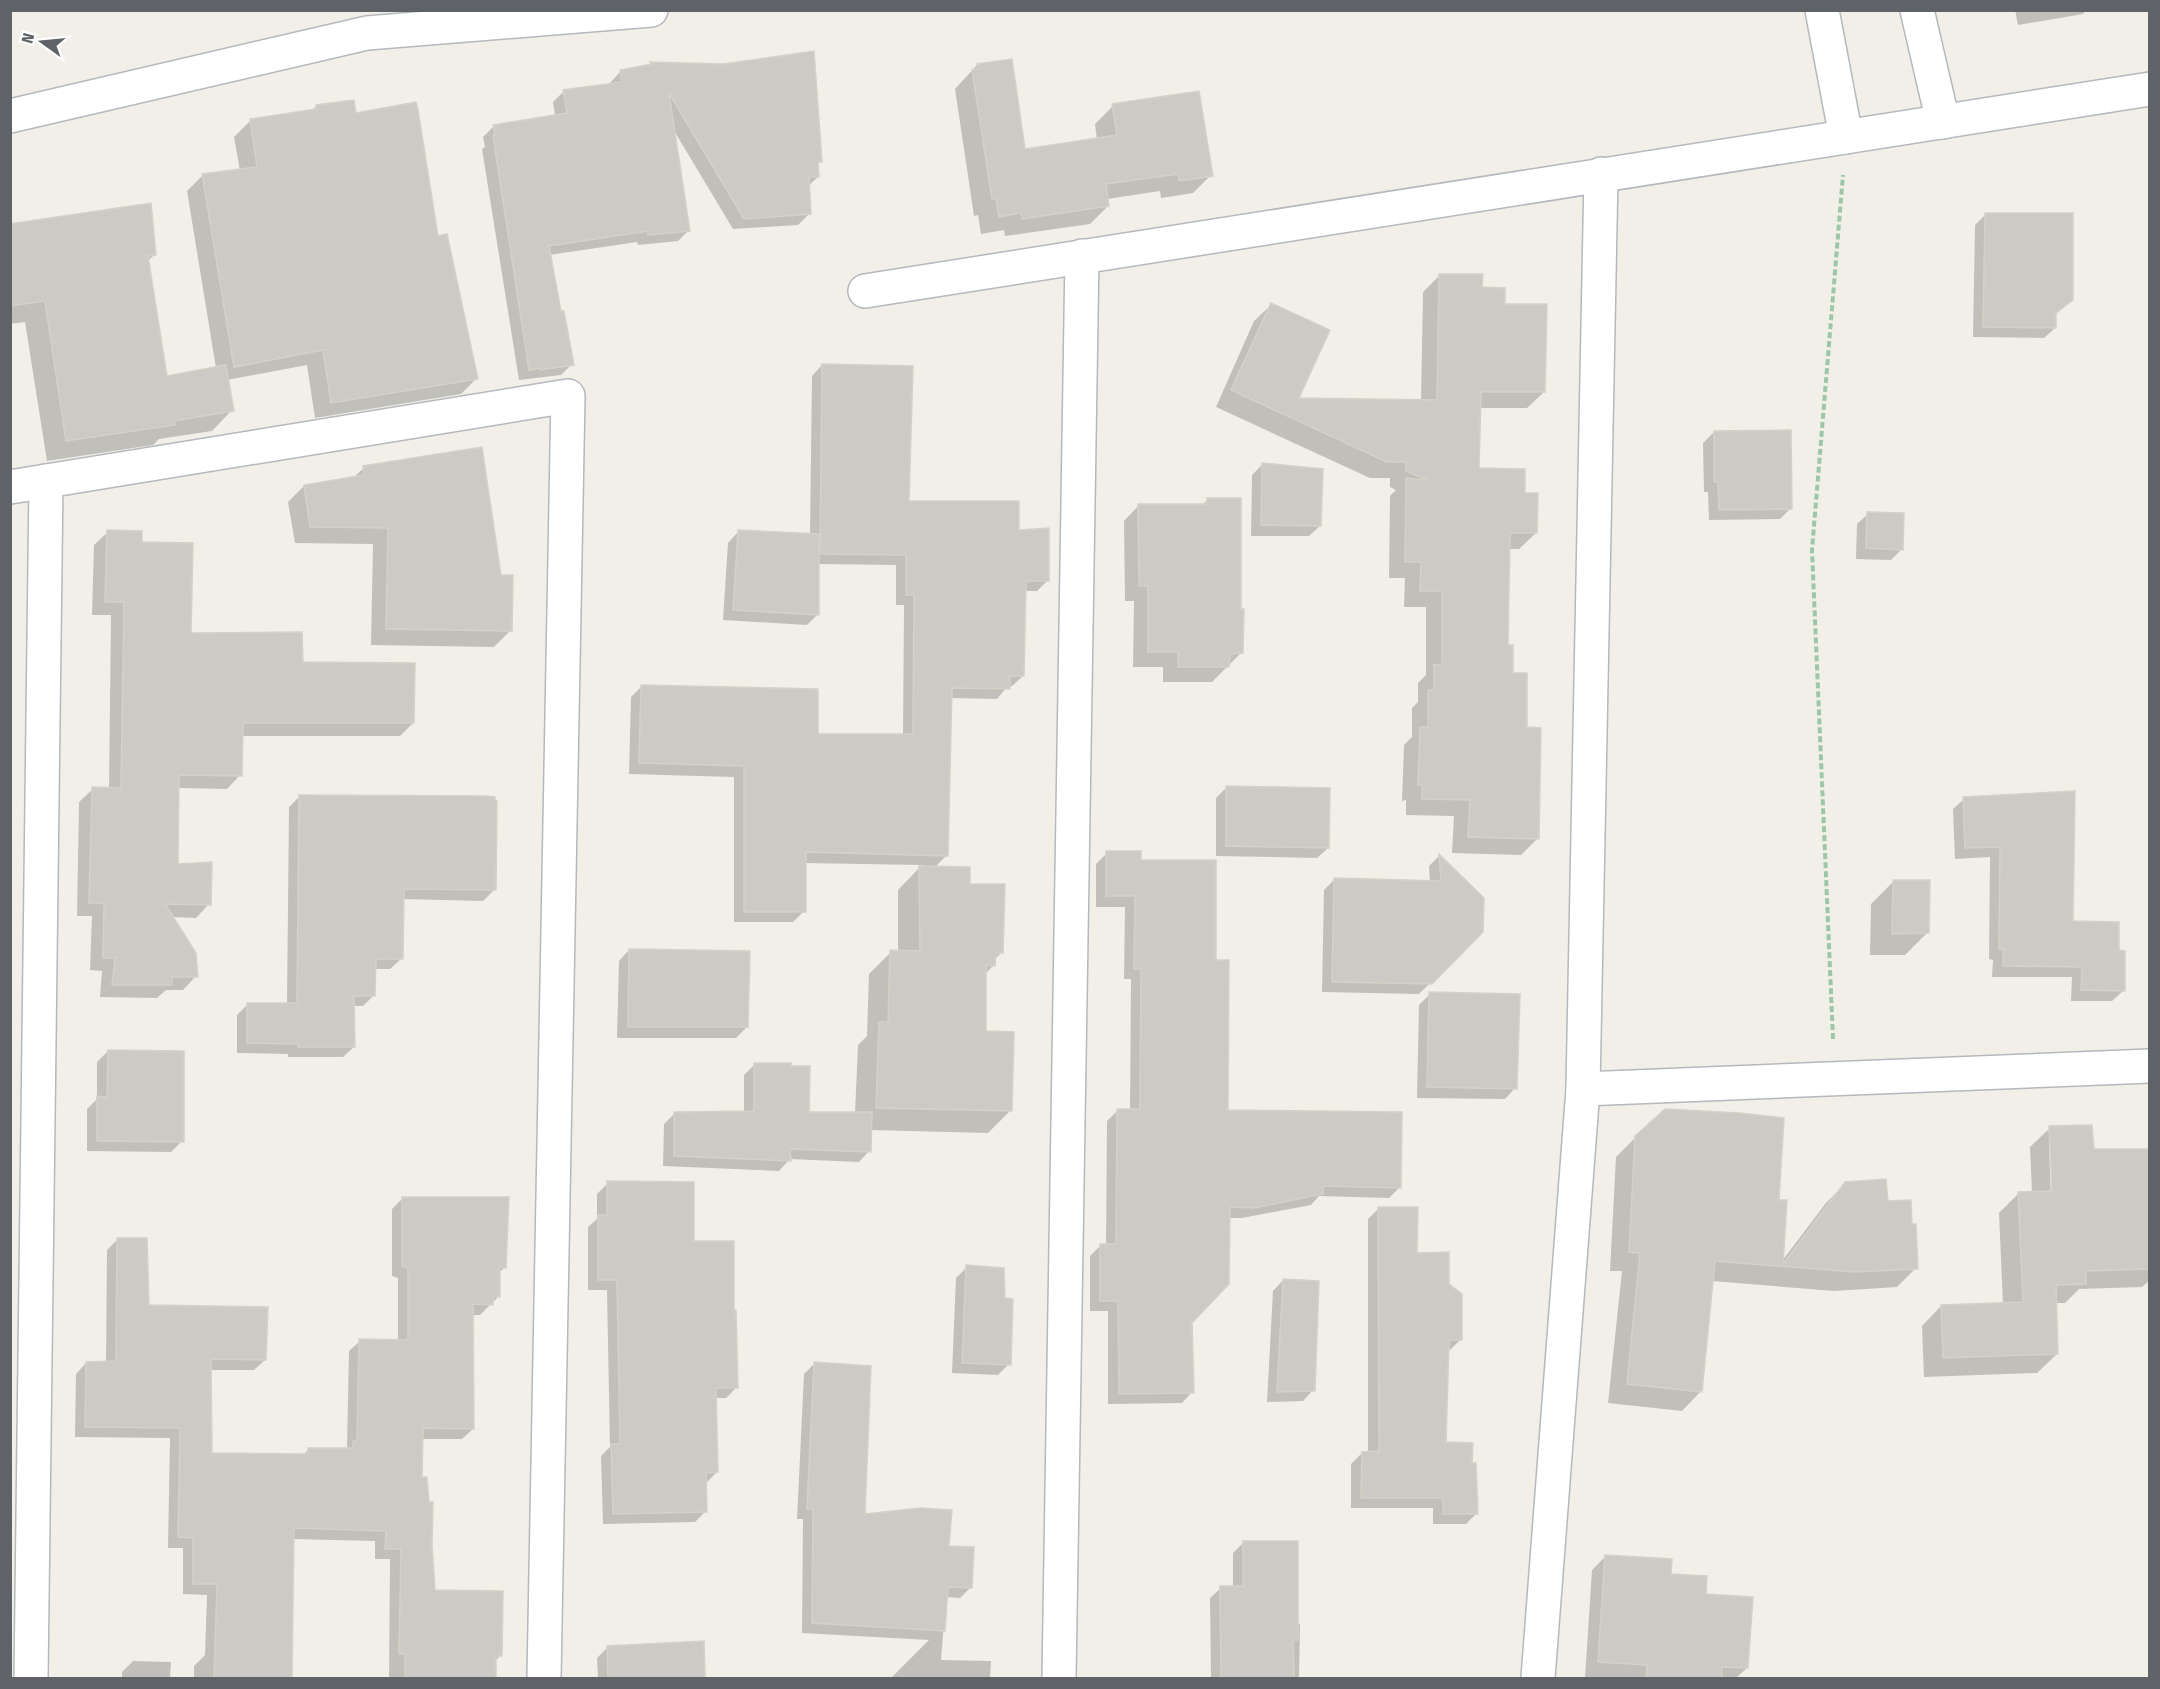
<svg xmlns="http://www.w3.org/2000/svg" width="2160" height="1689" font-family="'Fira Sans Condensed',sans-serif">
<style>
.shadow{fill:#0003;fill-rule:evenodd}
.building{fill:#cccac5;stroke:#d6d1c6;stroke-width:1.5}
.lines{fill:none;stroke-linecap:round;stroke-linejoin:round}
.street-casing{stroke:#b5b8bc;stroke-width:36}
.path{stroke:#9cc7a9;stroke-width:4;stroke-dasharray:6 3;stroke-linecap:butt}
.street{stroke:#fff;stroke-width:33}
</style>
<rect width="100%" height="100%" fill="#f1efe8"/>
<g class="shadow">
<path d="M 2015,10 L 2087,10 L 2083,14 L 2018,25 Z"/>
<path d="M 651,63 L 724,65 L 820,161 L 817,165 L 818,177 L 808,186 L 809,214 L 798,225 L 733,229 L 673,129 L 689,230 L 678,241 L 638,245 L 637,242 L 549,255 L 559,313 L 572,364 L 561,375 L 519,380 L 482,149 L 485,147 L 483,137 L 494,126 L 555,116 L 553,102 L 564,91 L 610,85 L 610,83 L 621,71 L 648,66 Z"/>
<path d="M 977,65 L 1024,151 L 1097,140 L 1095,124 L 1113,106 L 1211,175 L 1193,193 L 1161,198 L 1160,191 L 1107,199 L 1108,206 L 1090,224 L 1005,236 L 1004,230 L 981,234 L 978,215 L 974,216 L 955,89 Z"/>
<path d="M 316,106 L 354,115 L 436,238 L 477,378 L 461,394 L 315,418 L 307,365 L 227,380 L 232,410 L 212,431 L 159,439 L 153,445 L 47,461 L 25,322 L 10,324 L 10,241 L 154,255 L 148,261 L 166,378 L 216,368 L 187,191 L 203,175 L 240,171 L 234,137 L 250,121 L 312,111 Z"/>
<path d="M 1986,214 L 2071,299 L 2055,315 L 2055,328 L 2044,338 L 1973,337 L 1975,225 Z"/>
<path d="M 1440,275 L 1480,289 L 1503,305 L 1544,392 L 1527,408 L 1479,408 L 1478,470 L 1523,494 L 1536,533 L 1519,549 L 1508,549 L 1506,647 L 1525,729 L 1538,838 L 1521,855 L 1452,853 L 1454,816 L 1406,815 L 1406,800 L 1402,801 L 1404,745 L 1412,737 L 1412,708 L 1418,702 L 1418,683 L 1426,675 L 1426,607 L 1404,607 L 1405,578 L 1389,578 L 1390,496 L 1396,490 L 1390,487 L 1390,478 L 1370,478 L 1216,407 L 1254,321 L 1271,305 L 1297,400 L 1421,401 L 1423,292 Z"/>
<path d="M 822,365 L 908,502 L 1018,532 L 1047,581 L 1037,591 L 1024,591 L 1023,676 L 1012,686 L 1008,686 L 997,699 L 950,698 L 947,855 L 934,868 L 969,885 L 1002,952 L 994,960 L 994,965 L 984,975 L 984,1033 L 1010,1111 L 988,1133 L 870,1130 L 869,1151 L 859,1162 L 790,1159 L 779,1171 L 663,1166 L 664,1124 L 675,1113 L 744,1112 L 744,1075 L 755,1064 L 807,1113 L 855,1113 L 858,1045 L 867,1036 L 869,974 L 891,952 L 898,952 L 898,890 L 922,865 L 804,863 L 804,911 L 793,922 L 734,922 L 734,777 L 629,774 L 631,697 L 642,686 L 816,735 L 903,736 L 904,605 L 896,605 L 896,565 L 818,564 L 818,614 L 807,625 L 723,620 L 728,543 L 738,532 L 810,535 L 812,376 Z"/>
<path d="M 1714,432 L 1791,508 L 1780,519 L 1709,520 L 1708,492 L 1704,492 L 1703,443 Z"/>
<path d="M 1262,465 L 1320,526 L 1309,536 L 1251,536 L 1252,475 Z"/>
<path d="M 364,468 L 500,576 L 510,631 L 494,647 L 371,645 L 373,544 L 295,543 L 288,502 L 304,486 L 353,478 Z"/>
<path d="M 1208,499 L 1241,653 L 1212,682 L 1163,682 L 1163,667 L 1133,667 L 1134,601 L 1125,601 L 1124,521 L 1139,505 L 1202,506 Z"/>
<path d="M 1868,514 L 1902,549 L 1891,560 L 1856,559 L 1857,524 Z"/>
<path d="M 108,532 L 141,544 L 189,635 L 301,664 L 413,723 L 400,736 L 241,736 L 240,775 L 227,789 L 177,788 L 176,865 L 209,904 L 196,918 L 171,917 L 196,976 L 183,990 L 166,990 L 157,998 L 100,997 L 102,971 L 90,970 L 92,916 L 77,916 L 79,802 L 93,789 L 109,789 L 111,615 L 92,615 L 94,545 Z"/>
<path d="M 1227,787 L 1328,848 L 1317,858 L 1216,856 L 1216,798 Z"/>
<path d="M 300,796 L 494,802 L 494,890 L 483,901 L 403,899 L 401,959 L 390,969 L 374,969 L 373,996 L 363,1006 L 353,1006 L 354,1047 L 343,1057 L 288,1057 L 288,1054 L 237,1053 L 237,1015 L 248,1004 L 287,1004 L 289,807 Z"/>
<path d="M 1964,799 L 2071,923 L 2117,952 L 2123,991 L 2112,1001 L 2071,1001 L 2072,977 L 1992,977 L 1993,960 L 1989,959 L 1990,857 L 1955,859 L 1953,809 Z"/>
<path d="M 1107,853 L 1139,862 L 1214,961 L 1227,1111 L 1400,1187 L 1389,1198 L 1319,1196 L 1311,1205 L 1242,1218 L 1228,1218 L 1191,1322 L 1192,1392 L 1182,1403 L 1108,1404 L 1108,1311 L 1090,1311 L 1090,1256 L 1100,1246 L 1106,1246 L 1107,1121 L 1117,1111 L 1130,1111 L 1131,979 L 1124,979 L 1125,907 L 1096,907 L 1096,864 Z"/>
<path d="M 1439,856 L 1482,931 L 1419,994 L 1322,992 L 1324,890 L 1335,879 L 1430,882 L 1429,866 Z"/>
<path d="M 1893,882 L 1927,933 L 1905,955 L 1870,955 L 1871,904 Z"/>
<path d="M 629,950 L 747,1027 L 736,1038 L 617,1038 L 619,961 Z"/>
<path d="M 1430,994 L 1515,1088 L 1505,1099 L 1417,1098 L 1419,1005 Z"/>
<path d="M 108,1051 L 182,1141 L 171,1152 L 87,1151 L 87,1109 L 97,1099 L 97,1062 Z"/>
<path d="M 2050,1128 L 2092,1150 L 2150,1150 L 2150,1280 L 2142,1287 L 2079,1289 L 2065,1303 L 2055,1303 L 2057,1354 L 2037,1373 L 1924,1377 L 1922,1326 L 1941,1306 L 2003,1304 L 1999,1213 L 2019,1193 L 2032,1193 L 2030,1147 ZM 2049,1145 L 2052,1145 L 2054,1198 L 2051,1198 Z"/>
<path d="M 1636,1137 L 1777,1201 L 1782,1261 L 1826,1203 L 1846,1183 L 1887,1203 L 1916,1268 L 1897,1287 L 1834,1291 L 1712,1281 L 1701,1391 L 1682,1411 L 1608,1403 L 1622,1271 L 1610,1271 L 1616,1157 Z"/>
<path d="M 608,1183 L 692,1243 L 732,1312 L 736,1388 L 726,1398 L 715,1398 L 717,1472 L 706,1483 L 706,1511 L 695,1522 L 603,1524 L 601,1456 L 610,1447 L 607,1290 L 588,1290 L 588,1227 L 597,1219 L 597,1194 Z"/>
<path d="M 403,1198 L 505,1267 L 499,1273 L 499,1296 L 480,1315 L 472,1315 L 473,1429 L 462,1439 L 421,1439 L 420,1479 L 430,1545 L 434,1591 L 501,1655 L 495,1661 L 495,1678 L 389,1678 L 390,1559 L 375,1559 L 375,1541 L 292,1539 L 290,1678 L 194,1678 L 194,1666 L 205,1655 L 207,1595 L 183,1594 L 183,1548 L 168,1548 L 170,1438 L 75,1437 L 76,1374 L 86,1363 L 106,1363 L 107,1250 L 118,1239 L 147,1306 L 265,1360 L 254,1370 L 210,1370 L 211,1455 L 303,1455 L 309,1449 L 347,1448 L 349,1351 L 360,1341 L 398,1341 L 398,1278 L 392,1276 L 392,1209 Z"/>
<path d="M 1379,1208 L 1416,1254 L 1448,1285 L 1461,1339 L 1450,1350 L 1448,1350 L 1445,1444 L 1471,1464 L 1476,1514 L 1466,1524 L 1433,1524 L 1433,1508 L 1351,1508 L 1351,1464 L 1362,1453 L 1368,1453 L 1368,1219 Z"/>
<path d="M 967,1267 L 1009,1364 L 998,1375 L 952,1373 L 956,1278 Z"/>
<path d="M 1283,1280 L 1313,1390 L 1303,1401 L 1267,1402 L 1273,1291 Z"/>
<path d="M 814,1364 L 863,1515 L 948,1547 L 971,1587 L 960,1598 L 946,1597 L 941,1660 L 991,1661 L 990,1678 L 891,1678 L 929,1640 L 802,1633 L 803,1519 L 797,1519 L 804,1374 Z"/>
<path d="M 1244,1542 L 1297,1623 L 1300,1624 L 1299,1678 L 1211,1678 L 1210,1598 L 1221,1588 L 1233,1587 L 1233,1553 Z"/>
<path d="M 1606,1556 L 1670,1575 L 1704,1595 L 1747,1668 L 1736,1678 L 1585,1678 L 1592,1570 Z"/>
<path d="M 702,1643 L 704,1678 L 598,1678 L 597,1658 L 608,1647 Z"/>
<path d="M 133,1661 L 171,1662 L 170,1678 L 122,1678 L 122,1672 Z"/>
</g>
<g class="building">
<path d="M 814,51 L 822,162 L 818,162 L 819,177 L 809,177 L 811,214 L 744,219 L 669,93 L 690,231 L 648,235 L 648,231 L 549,246 L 561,311 L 564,311 L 574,365 L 540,370 L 540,368 L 529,370 L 493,136 L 495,135 L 493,125 L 567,113 L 563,90 L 622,82 L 620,70 L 652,64 L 650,62 L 724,64 Z"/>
<path d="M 1012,59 L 1025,149 L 1117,135 L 1112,104 L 1199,91 L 1213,176 L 1179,181 L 1178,174 L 1106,184 L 1109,206 L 1022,219 L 1021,213 L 999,217 L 996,198 L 992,199 L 972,70 L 978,69 L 977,64 Z"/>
<path d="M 354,100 L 356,113 L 416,102 L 418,110 L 438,236 L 447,234 L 478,379 L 331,403 L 323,350 L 234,367 L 202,174 L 257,167 L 250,119 L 316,109 L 316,105 Z"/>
<path d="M 151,203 L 156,255 L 148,256 L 167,376 L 226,365 L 234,411 L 174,421 L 175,425 L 66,441 L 45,301 L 10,306 L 10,224 Z"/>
<path d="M 1985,213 L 2073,213 L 2073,300 L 2056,313 L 2056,328 L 1983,327 Z"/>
<path d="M 1439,274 L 1483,274 L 1482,287 L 1505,288 L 1505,304 L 1547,304 L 1545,392 L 1481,392 L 1479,468 L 1525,469 L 1525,493 L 1538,493 L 1537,533 L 1510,533 L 1508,645 L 1513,645 L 1513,673 L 1527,673 L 1527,727 L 1541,728 L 1539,839 L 1468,837 L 1470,800 L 1422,799 L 1422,784 L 1418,785 L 1420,727 L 1428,727 L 1428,690 L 1434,690 L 1434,665 L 1442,664 L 1442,591 L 1420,591 L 1421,562 L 1405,562 L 1406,478 L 1427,480 L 1406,471 L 1406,462 L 1387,462 L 1231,390 L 1271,303 L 1330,330 L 1299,398 L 1437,400 Z"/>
<path d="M 822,364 L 913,366 L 909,501 L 1019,501 L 1019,530 L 1049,528 L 1049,581 L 1026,581 L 1024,676 L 1010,676 L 1010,689 L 952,688 L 948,856 L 806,852 L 806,912 L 744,912 L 744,766 L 639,763 L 641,685 L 818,689 L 818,734 L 913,734 L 914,595 L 906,595 L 906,555 L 820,554 Z"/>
<path d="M 1791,430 L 1792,509 L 1719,510 L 1718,482 L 1714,482 L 1714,431 Z"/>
<path d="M 482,447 L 501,575 L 513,575 L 512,631 L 386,629 L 388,528 L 310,527 L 304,485 L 364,475 L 363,466 Z"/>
<path d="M 1262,463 L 1323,469 L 1321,526 L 1261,525 Z"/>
<path d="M 1207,498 L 1241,498 L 1241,609 L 1244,609 L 1243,653 L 1230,654 L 1229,667 L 1178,667 L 1178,652 L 1148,652 L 1148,586 L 1139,586 L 1138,504 L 1207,504 Z"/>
<path d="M 1867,512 L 1904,513 L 1903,550 L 1866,548 Z"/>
<path d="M 107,530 L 142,531 L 142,542 L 193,543 L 191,633 L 302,632 L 303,662 L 415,663 L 414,723 L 243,723 L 242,776 L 179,775 L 178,864 L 212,862 L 211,905 L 165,904 L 196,953 L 198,977 L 172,977 L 172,985 L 112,985 L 115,958 L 103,958 L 104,903 L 89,903 L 92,787 L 121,788 L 124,602 L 105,602 Z"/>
<path d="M 738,530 L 819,534 L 819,615 L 733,610 Z"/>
<path d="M 1226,786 L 1330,788 L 1329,848 L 1226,846 Z"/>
<path d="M 2075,791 L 2073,921 L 2119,922 L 2119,950 L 2125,951 L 2125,991 L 2081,990 L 2082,967 L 2003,966 L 2003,949 L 1999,949 L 2000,847 L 1965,848 L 1963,797 Z"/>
<path d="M 299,795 L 485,796 L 495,797 L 495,801 L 497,801 L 496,890 L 404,889 L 403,959 L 376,959 L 375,996 L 354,996 L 355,1047 L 298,1047 L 298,1044 L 247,1043 L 247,1003 L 297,1003 Z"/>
<path d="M 1106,851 L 1141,851 L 1141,860 L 1216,860 L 1216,960 L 1229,960 L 1228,1110 L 1402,1112 L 1401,1188 L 1323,1186 L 1323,1194 L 1254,1208 L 1230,1207 L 1229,1284 L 1192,1323 L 1194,1393 L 1119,1394 L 1118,1301 L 1100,1301 L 1100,1244 L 1116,1244 L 1117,1109 L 1140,1109 L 1141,969 L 1134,969 L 1135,896 L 1106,896 Z"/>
<path d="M 1439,854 L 1484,898 L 1483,932 L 1432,984 L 1332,982 L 1334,878 L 1441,881 Z"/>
<path d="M 919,866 L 970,867 L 970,884 L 1005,884 L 1003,953 L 996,953 L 995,966 L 986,965 L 986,1031 L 1014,1032 L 1012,1111 L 876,1108 L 879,1022 L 888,1022 L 890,950 L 920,951 Z"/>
<path d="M 1893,880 L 1930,880 L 1929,933 L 1892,934 Z"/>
<path d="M 629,949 L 750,951 L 748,1027 L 628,1027 Z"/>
<path d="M 1429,992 L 1520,994 L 1517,1089 L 1427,1087 Z"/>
<path d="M 108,1050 L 184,1051 L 184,1142 L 97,1141 L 97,1096 L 107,1097 Z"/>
<path d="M 754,1063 L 791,1063 L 791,1066 L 810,1066 L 809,1112 L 872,1112 L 871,1152 L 790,1149 L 791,1161 L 674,1156 L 674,1112 L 754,1111 Z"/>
<path d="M 1665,1109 L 1739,1113 L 1784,1118 L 1779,1200 L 1787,1200 L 1783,1264 L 1845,1182 L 1886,1179 L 1888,1201 L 1911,1200 L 1912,1224 L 1916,1224 L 1918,1269 L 1854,1272 L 1715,1261 L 1702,1392 L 1627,1384 L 1640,1253 L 1629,1252 L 1635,1136 Z"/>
<path d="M 2092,1125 L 2094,1149 L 2150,1149 L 2150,1269 L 2086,1271 L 2086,1284 L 2056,1285 L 2058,1354 L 1943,1358 L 1941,1305 L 2023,1302 L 2018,1192 L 2052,1191 L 2049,1126 Z"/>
<path d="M 607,1181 L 694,1182 L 694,1241 L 734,1241 L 734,1310 L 736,1310 L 738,1388 L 716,1388 L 718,1472 L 706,1473 L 707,1512 L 613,1514 L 611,1444 L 620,1444 L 617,1280 L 598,1280 L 598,1215 L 607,1215 Z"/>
<path d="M 402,1197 L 509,1197 L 506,1268 L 500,1267 L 500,1297 L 493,1296 L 493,1305 L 473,1304 L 474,1429 L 423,1428 L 422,1477 L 427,1477 L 429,1502 L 433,1502 L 432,1545 L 435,1590 L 503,1591 L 502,1656 L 496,1656 L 496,1678 L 405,1678 L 405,1654 L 399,1654 L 401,1549 L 385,1549 L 386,1531 L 294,1528 L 292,1678 L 214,1678 L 217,1584 L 193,1584 L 193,1538 L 178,1537 L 180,1428 L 85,1427 L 86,1362 L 116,1361 L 117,1238 L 147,1238 L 149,1305 L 268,1307 L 266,1360 L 211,1359 L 212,1453 L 308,1454 L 308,1448 L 353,1448 L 353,1441 L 357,1441 L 359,1339 L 408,1340 L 408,1268 L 402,1266 Z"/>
<path d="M 1378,1207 L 1418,1207 L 1417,1253 L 1449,1252 L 1449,1284 L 1462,1294 L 1462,1340 L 1449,1340 L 1446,1442 L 1473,1443 L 1472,1463 L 1476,1463 L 1478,1514 L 1443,1514 L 1443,1498 L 1361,1498 L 1362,1452 L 1379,1451 Z"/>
<path d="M 966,1265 L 1004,1268 L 1005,1298 L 1013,1299 L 1011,1365 L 962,1363 Z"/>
<path d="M 1283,1279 L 1319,1281 L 1315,1391 L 1277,1392 Z"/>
<path d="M 814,1362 L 871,1366 L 865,1514 L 920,1508 L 952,1510 L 949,1546 L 974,1547 L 972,1588 L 948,1587 L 945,1631 L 812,1623 L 813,1509 L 807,1509 Z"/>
<path d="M 1243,1541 L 1298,1541 L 1298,1640 L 1293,1640 L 1294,1678 L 1221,1678 L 1220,1586 L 1243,1586 Z"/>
<path d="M 1605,1555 L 1672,1559 L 1671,1574 L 1707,1576 L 1706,1594 L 1753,1597 L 1748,1668 L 1722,1667 L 1722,1678 L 1646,1678 L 1647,1665 L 1598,1662 Z"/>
<path d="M 704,1641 L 705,1678 L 608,1678 L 607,1646 Z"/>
</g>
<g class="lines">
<g class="street-casing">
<g id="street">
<path d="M 1822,10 L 1846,137"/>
<path d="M 1917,10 L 1943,122"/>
<path d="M 10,116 L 367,33 L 651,10"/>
<path d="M 865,291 L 2150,89"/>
<path d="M 10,487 L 568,396 L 544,1678"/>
<path d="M 1583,1089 L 2150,1066"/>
<path d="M 31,1678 L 46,481"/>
<path d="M 1059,1678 L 1082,256"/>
<path d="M 1538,1678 L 1583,1089 L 1601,174"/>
</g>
</g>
<path class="path" d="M 1833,1039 L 1812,550 L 1843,175"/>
<use href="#street" class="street"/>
</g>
<rect width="2160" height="1689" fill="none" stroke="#5f6368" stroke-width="24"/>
<g transform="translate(42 42) rotate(285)" stroke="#ffffff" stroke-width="4.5" paint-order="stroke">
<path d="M0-4.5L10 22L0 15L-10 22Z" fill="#5f6368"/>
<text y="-9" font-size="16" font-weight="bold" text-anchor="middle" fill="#5f6368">N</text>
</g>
</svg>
